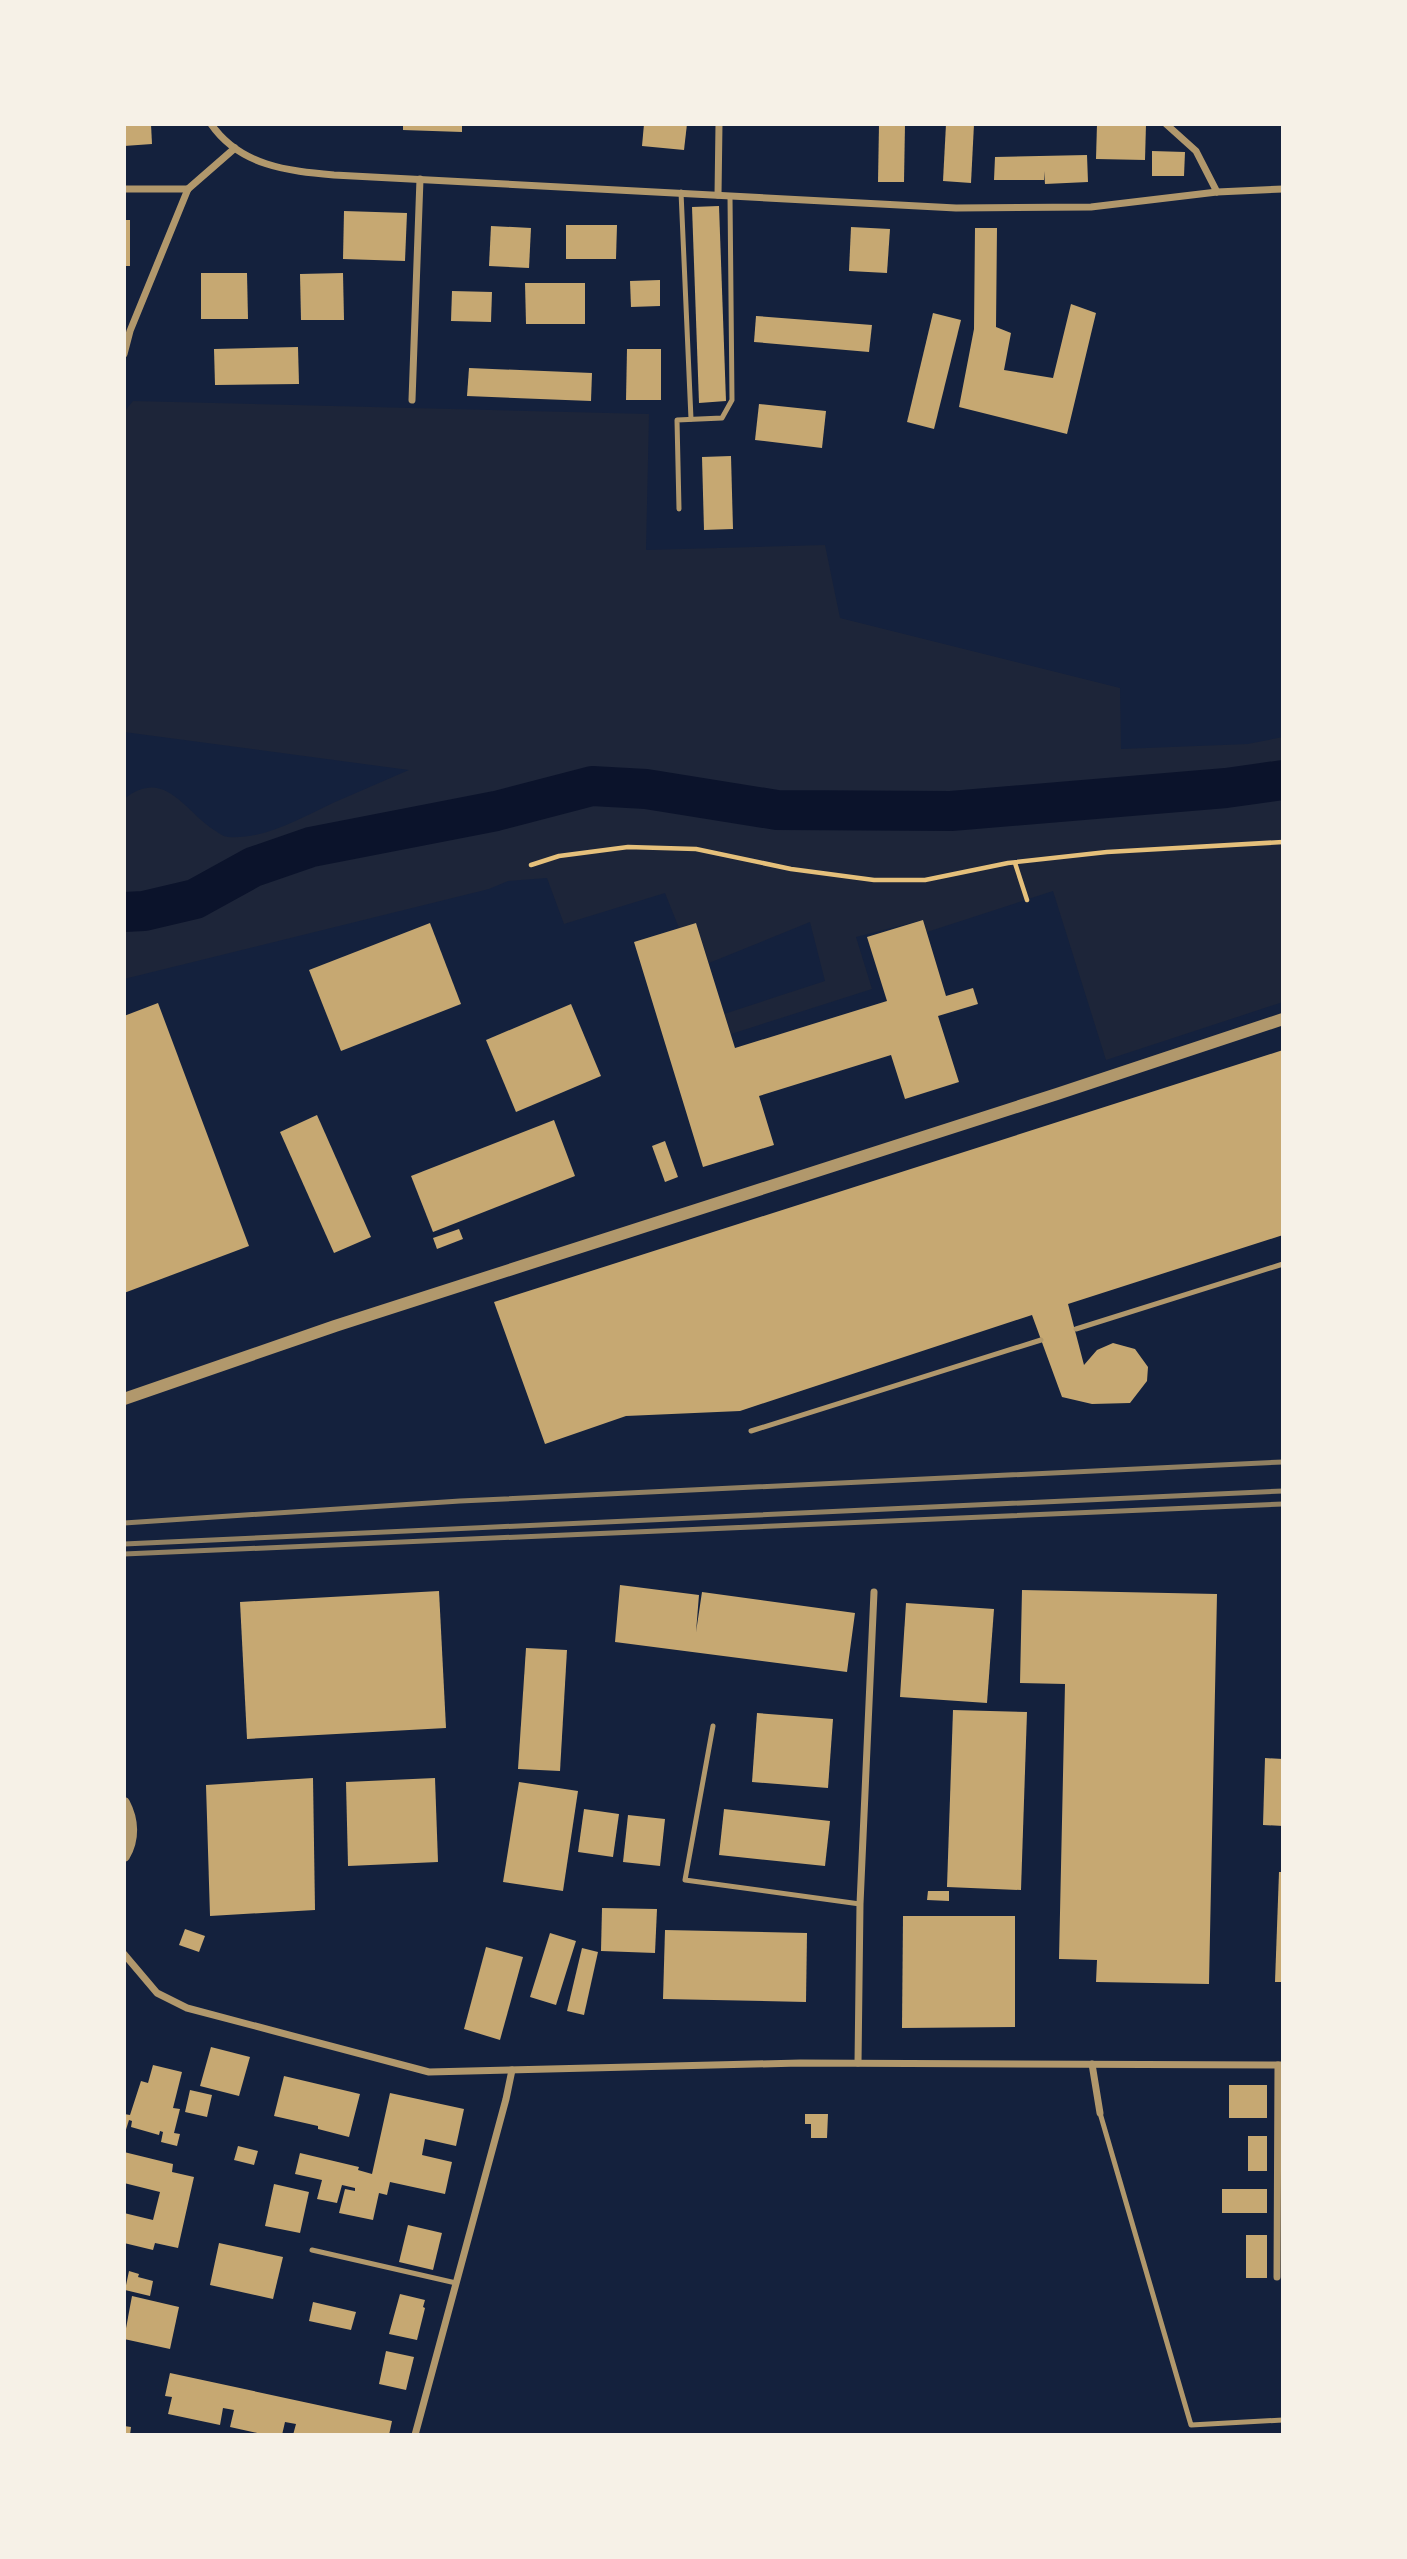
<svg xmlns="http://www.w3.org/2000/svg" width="1407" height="2559" font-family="Overpass,sans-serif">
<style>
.green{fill:#1d2539}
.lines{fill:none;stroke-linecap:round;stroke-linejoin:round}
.river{stroke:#0b132b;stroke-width:40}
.building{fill:#c6a872}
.path{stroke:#e5c07b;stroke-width:4.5}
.service{stroke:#b1986c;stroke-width:5}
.minor{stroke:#b1986c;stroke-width:7}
.tertiary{stroke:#b1986c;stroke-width:12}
.rail{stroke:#918062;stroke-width:5}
</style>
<rect width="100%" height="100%" fill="#14213d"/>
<path class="green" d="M 133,401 L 649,414 L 646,550 L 825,545 L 840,618 L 1120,688 L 1121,749 L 1248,744 L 1283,737 L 1283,1002 L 1106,1060 L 1053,891 L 927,932 L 923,920 L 856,937 L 872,989 L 731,1034 L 724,1014 L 825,981 L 810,922 L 709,963 L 696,923 L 679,928 L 665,893 L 564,924 L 547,878 L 508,881 L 489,889 L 124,979 L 124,799 C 164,767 183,809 214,830 C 219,833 222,836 228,837 C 265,840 303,817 335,802 C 360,791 384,781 409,770 L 124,732 L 124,412 Z"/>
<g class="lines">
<path class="river" d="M 124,912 L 144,911 L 195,899 L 253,867 L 311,847 L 496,811 L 592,786 L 646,789 L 777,810 L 951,811 L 1226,788 L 1283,780"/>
</g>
<g class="building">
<path d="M 124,124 L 151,124 L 152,144 L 124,146 Z"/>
<path d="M 403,124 L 462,124 L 462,132 L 403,130 Z"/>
<path d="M 644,124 L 687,124 L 684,150 L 642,146 Z"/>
<path d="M 879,124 L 905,124 L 904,182 L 878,182 Z"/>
<path d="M 946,124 L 974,124 L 971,183 L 943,181 Z"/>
<path d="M 1097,124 L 1146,124 L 1145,160 L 1096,159 Z"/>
<path d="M 1152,151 L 1185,152 L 1184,176 L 1152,176 Z"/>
<path d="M 1087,155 L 1088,182 L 1045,184 L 1044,171 L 1044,180 L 994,180 L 995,157 Z"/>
<path d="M 719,206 L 726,401 L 699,403 L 692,207 Z"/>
<path d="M 344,211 L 407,213 L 405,261 L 343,259 Z"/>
<rect x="124" y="220" width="6" height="46"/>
<path d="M 566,225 L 617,225 L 616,259 L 566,259 Z"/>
<path d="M 491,226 L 531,228 L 529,268 L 489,266 Z"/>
<path d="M 851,227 L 890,229 L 887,273 L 849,271 Z"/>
<path d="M 975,228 L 997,228 L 996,327 L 1011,333 L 1004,370 L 1053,378 L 1071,304 L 1096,313 L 1067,434 L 959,407 L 974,329 Z"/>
<path d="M 201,273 L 247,273 L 248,319 L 201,319 Z"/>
<path d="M 343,273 L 344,320 L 301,320 L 300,274 Z"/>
<path d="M 660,280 L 660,306 L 631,307 L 630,281 Z"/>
<path d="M 525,283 L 585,283 L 585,324 L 526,324 Z"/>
<path d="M 452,291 L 492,292 L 491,322 L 451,321 Z"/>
<path d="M 933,313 L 961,320 L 934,429 L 907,422 Z"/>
<path d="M 756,316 L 872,325 L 869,352 L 754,342 Z"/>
<path d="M 298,347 L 299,384 L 215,385 L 214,349 Z"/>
<path d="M 627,349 L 661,349 L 661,400 L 626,400 Z"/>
<path d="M 469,368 L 592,373 L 591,401 L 467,396 Z"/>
<path d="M 759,404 L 826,411 L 822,448 L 755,440 Z"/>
<path d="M 731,456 L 733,529 L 704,530 L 702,457 Z"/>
<path d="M 923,920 L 946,996 L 973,988 L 978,1004 L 938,1016 L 959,1082 L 905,1099 L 891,1055 L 759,1096 L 774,1145 L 703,1167 L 634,942 L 696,923 L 735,1048 L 887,1001 L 867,937 Z"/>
<path d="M 430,923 L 461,1004 L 341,1051 L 309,970 Z"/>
<path d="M 158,1003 L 249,1246 L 124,1293 L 124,1016 Z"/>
<path d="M 571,1004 L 601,1076 L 516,1112 L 486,1040 Z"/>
<path d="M 1283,1050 L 1283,1235 L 1068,1304 L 1084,1365 L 1097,1350 L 1113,1343 L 1135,1349 L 1148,1367 L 1147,1381 L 1130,1403 L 1092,1404 L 1062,1397 L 1032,1315 L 740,1411 L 626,1416 L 545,1444 L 494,1302 Z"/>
<path d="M 317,1115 L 371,1237 L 334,1253 L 280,1132 Z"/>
<path d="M 554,1120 L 575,1176 L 433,1232 L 411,1176 Z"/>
<path d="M 665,1141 L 678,1177 L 665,1182 L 652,1146 Z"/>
<path d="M 459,1229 L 463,1239 L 437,1249 L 433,1238 Z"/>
<path d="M 620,1585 L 699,1595 L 696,1632 L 702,1592 L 855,1613 L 847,1672 L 615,1642 Z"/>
<path d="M 1022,1590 L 1217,1594 L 1209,1984 L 1096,1982 L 1097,1960 L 1059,1959 L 1065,1684 L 1020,1683 Z"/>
<path d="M 439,1591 L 446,1728 L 247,1739 L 240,1602 Z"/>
<path d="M 906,1603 L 994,1609 L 987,1703 L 900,1697 Z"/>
<path d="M 526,1648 L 567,1650 L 560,1771 L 518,1769 Z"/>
<path d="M 953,1710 L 1027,1712 L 1021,1890 L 947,1887 Z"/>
<path d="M 757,1713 L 833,1719 L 828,1788 L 752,1782 Z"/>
<path d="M 1265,1758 L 1283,1759 L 1283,1826 L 1263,1825 Z"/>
<path d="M 313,1778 L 315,1910 L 210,1916 L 206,1785 Z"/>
<path d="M 435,1778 L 438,1862 L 348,1866 L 346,1782 Z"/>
<path d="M 519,1782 L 578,1791 L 563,1891 L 503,1882 Z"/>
<path d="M 584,1809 L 619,1814 L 613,1857 L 578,1852 Z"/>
<path d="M 724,1809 L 830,1821 L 825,1866 L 719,1855 Z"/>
<path d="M 628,1815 L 665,1819 L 660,1866 L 623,1862 Z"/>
<path d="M 1279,1872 L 1283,1872 L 1283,1982 L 1275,1982 Z"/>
<path d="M 928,1891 L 949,1891 L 949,1901 L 927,1900 Z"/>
<path d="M 602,1908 L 657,1909 L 655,1953 L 601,1951 Z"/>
<path d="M 903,1916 L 1015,1916 L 1015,2027 L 902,2028 Z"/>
<path d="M 185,1929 L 205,1936 L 199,1952 L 179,1945 Z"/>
<path d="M 665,1930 L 807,1933 L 806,2002 L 663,1999 Z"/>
<path d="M 550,1933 L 576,1941 L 556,2005 L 530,1997 Z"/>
<path d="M 486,1947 L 523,1957 L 500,2040 L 464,2029 Z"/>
<path d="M 582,1948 L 598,1952 L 584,2015 L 567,2011 Z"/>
<path d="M 211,2047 L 250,2057 L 239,2096 L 200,2086 Z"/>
<path d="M 153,2065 L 182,2072 L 173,2108 L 180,2109 L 174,2133 L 180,2134 L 177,2146 L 161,2142 L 163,2132 L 160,2131 L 159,2135 L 131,2127 L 132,2121 L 129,2120 L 124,2136 L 124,2114 L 130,2115 L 141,2081 L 148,2083 Z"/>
<path d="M 284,2076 L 360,2094 L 349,2137 L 318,2129 L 318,2126 L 274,2116 Z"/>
<rect x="1229" y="2085" width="38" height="33"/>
<path d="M 190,2090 L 212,2095 L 207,2117 L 185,2112 Z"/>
<path d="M 390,2093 L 464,2109 L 456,2146 L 425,2139 L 422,2155 L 452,2162 L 445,2194 L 390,2182 L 387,2195 L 379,2193 L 373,2220 L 339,2213 L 345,2189 L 355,2191 L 355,2188 L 342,2185 L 337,2203 L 317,2199 L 322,2180 L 295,2174 L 300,2153 L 359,2167 L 358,2170 L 372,2174 Z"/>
<path d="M 805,2114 L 828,2114 L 827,2138 L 811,2138 L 811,2124 L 805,2124 Z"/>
<rect x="1248" y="2136" width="19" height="35"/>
<path d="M 238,2146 L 258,2151 L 254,2165 L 234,2160 Z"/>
<path d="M 124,2152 L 173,2164 L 172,2172 L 194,2177 L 178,2248 L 155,2243 L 153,2250 L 124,2243 L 124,2213 L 153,2220 L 160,2192 L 124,2183 Z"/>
<path d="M 274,2184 L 309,2192 L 300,2233 L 265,2226 Z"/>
<rect x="1222" y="2189" width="45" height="24"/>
<path d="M 408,2225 L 442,2233 L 433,2270 L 399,2262 Z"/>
<rect x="1246" y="2235" width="21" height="43"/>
<path d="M 219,2243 L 283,2257 L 273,2299 L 210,2285 Z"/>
<path d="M 129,2271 L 139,2274 L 138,2277 L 153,2281 L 150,2296 L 125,2290 Z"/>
<path d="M 400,2294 L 425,2300 L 423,2307 L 425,2308 L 417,2340 L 389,2334 Z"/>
<path d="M 132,2296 L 179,2307 L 170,2349 L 124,2339 Z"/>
<path d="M 313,2302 L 356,2312 L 351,2330 L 309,2321 Z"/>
<path d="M 386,2351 L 414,2357 L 406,2390 L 379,2384 Z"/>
<path d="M 170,2373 L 392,2421 L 389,2435 L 293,2435 L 296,2424 L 285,2422 L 282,2435 L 266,2435 L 230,2427 L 234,2410 L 223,2408 L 220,2425 L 168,2414 L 172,2397 L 165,2396 Z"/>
<path d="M 124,2426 L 131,2427 L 130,2435 L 124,2435 Z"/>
</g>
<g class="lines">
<g class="path">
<path d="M 1015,863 L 1027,900"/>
<path d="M 531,865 L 559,856 L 628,847 L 696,849 L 791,869 L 874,880 L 925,880 L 1008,863 L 1107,852 L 1283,842"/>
</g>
<g class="service">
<path d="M 681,192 L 691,419"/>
<path d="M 679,509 L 677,420 L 722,418 L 732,400 L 730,196"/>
<path d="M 1076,1329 L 1283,1264"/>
<path d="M 751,1431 L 1041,1340"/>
<path d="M 713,1726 L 685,1880 L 860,1904"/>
<path d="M 1100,2113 L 1191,2425 L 1283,2420"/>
<path d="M 312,2250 L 456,2283"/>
</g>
<g class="minor">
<path d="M 211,124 C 240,166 288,171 334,175 L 956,208 L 1091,207 L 1217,192 L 1283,189"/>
<path d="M 1166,124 L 1196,151 L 1217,192"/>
<path d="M 124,189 L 188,189"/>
<path d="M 718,195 L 719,124"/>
<path d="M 124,354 L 130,331 L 188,189 L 235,148"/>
<path d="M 412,400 L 420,179"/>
<path d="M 124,1954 L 157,1993 L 187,2008 L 429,2072 L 800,2063 L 1283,2065"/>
<path d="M 858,2063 L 860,1904 L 874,1592"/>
<path d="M 1092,2064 L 1100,2113"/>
<path d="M 1277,2277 L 1278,2065"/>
<path d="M 415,2435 L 506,2099 L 512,2070"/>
</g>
<g class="tertiary">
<path d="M 124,1399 L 335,1326 L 1057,1094 L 1283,1019"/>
<path d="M 124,1803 C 133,1820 134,1839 124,1856"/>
</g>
<g class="rail">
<path d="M 124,1523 L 460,1501 L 1283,1462"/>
<path d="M 124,1544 L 1283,1491"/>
<path d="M 124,1554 L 1283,1504"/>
</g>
</g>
<rect width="1407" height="2559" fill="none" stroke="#f6f1e7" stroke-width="252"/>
</svg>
